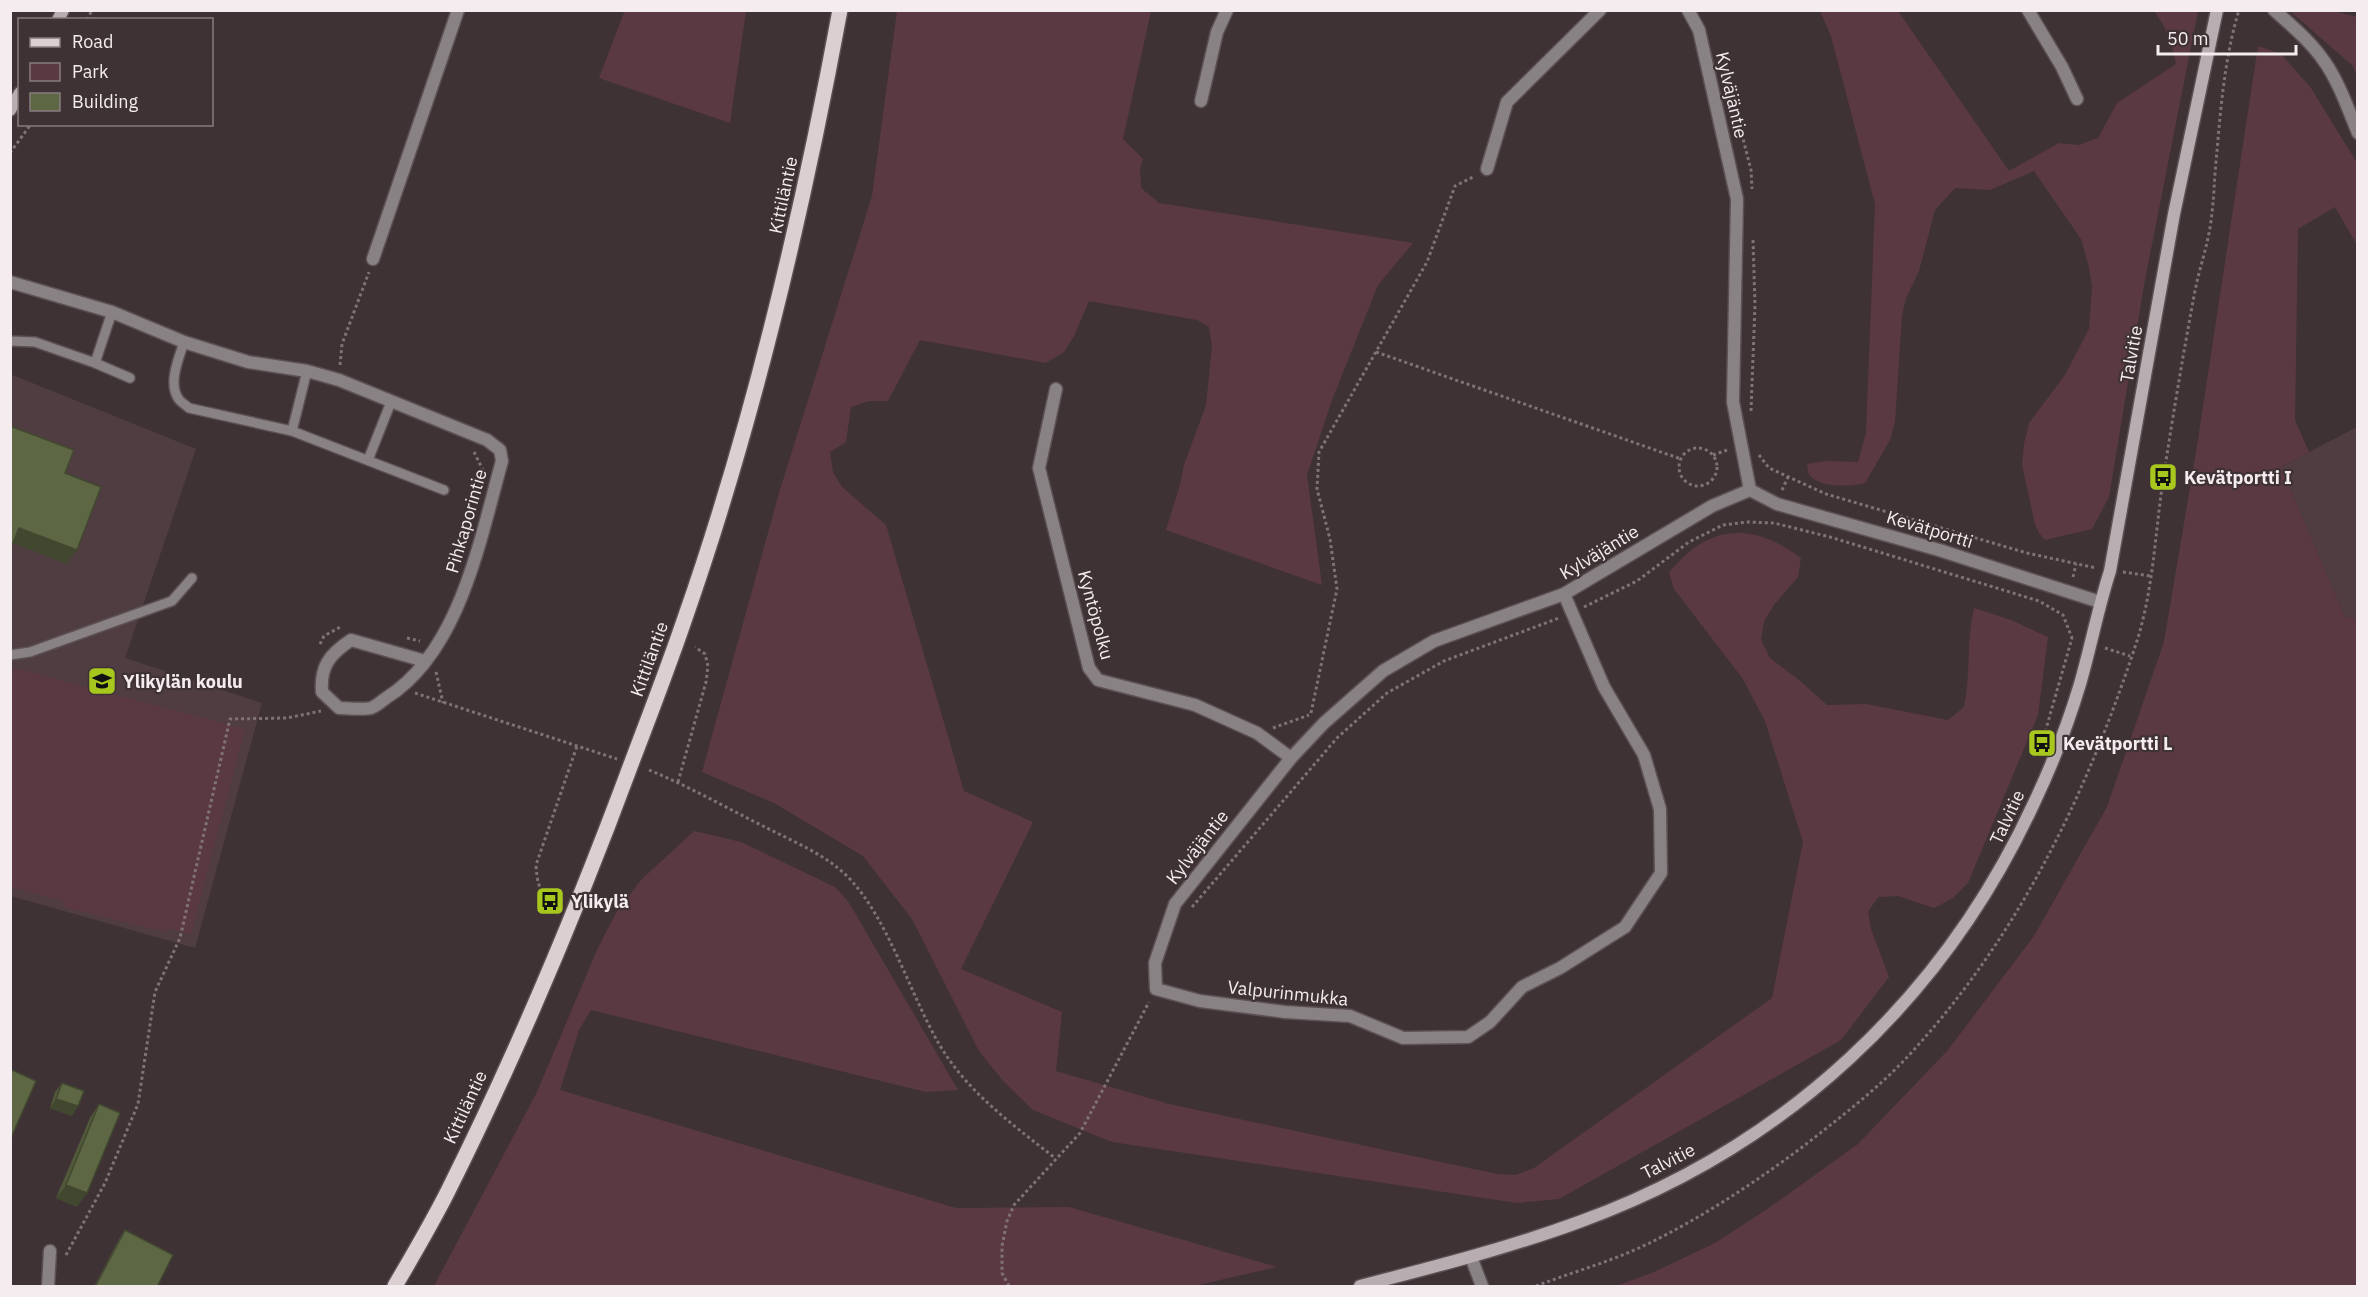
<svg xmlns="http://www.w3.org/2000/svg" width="2368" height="1297" font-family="'IBM Plex Sans',sans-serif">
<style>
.built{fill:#503d42}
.green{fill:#5b3943}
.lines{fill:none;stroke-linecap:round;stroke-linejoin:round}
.lane-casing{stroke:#5c5053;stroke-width:12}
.street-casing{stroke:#5c5053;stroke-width:15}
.secondary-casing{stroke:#5c5053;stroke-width:15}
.primary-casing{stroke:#5c5053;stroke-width:18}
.path{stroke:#7f7376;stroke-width:3;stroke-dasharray:3 3;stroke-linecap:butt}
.lane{stroke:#898284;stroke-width:9}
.street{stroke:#898284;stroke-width:12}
.secondary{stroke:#b8adb0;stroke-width:12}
.primary{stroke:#dccfd2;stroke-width:15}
.wall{fill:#51593a}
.shaded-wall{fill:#424830}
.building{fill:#5e6744;stroke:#424830;stroke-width:1.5}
.labels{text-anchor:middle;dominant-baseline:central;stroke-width:4.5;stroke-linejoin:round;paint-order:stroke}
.street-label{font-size:18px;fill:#f4ecee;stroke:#3f3235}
.poi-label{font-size:18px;font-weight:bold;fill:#f4ecee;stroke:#3f3235;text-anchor:start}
</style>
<rect width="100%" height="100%" fill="#3f3235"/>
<g class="built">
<path d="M 10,374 L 196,449 L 125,658 L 262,703 L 195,948 L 11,896 Z"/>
<path d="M 2357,427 L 2357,618 L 2345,617 L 2281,467 Z"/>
</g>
<g class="green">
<path d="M 625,10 L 746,11 L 730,123 L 599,78 Z"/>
<path d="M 897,11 L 1151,11 L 1123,139 L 1143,159 L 1140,169 L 1141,188 L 1159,203 L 1413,243 L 1378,285 L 1332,400 L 1307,475 L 1322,585 L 1166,530 L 1180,485 L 1184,465 L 1206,405 L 1212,346 L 1209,327 L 1197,320 L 1089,301 L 1074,336 L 1064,352 L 1046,363 L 920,340 L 888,401 L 869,401 L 851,407 L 846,442 L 830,452 L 833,472 L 842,487 L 886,525 L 964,791 L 1033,822 L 961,969 L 1062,1012 L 1056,1071 L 1169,1104 L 1497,1174 L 1515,1175 L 1534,1168 L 1772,998 L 1803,842 L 1765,721 L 1743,679 L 1674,589 L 1669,572 C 1678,563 1687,552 1697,546 C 1733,522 1769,534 1801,558 L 1798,577 L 1774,605 L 1764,621 L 1761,640 L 1770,658 L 1799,680 L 1827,705 L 1866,704 L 1948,720 L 1964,707 C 1971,674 1966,641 1974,608 L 2011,620 L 2048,637 L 2038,715 L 1968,883 L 1953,898 L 1934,908 L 1898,896 L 1878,897 L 1868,912 L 1871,929 L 1889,977 L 1841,1040 L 1559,1199 L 1517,1203 L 1112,1142 L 1033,1110 L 1004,1082 L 979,1051 L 912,919 L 863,856 L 774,803 L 702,772 L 779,493 L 872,196 Z"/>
<path d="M 1820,11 L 1898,11 L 2009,171 L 2059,143 L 2079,145 L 2098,138 L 2117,103 L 2176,64 C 2172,43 2167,28 2154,11 L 2198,11 L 2144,285 L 2109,497 L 2092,529 L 2045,540 L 2039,533 L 2035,524 L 2022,465 L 2024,444 L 2029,423 L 2065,375 L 2089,329 L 2092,287 L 2089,267 L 2081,239 L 2034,171 L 1990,190 L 1955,188 L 1935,210 L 1919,271 L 1906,298 L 1902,315 L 1895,422 L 1890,440 L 1865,483 C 1852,487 1817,488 1809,474 C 1807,471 1808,467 1807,464 L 1827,461 L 1858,462 L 1866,433 L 1875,204 L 1831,36 Z"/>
<path d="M 2290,11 L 2334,11 L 2357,17 L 2357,76 L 2353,66 Z"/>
<path d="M 2258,46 L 2281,54 L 2311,88 L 2357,163 L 2357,245 L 2335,207 L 2298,229 L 2295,420 L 2309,452 L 2281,467 L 2345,617 L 2357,618 L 2357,1286 L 1616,1286 L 1654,1272 L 1715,1243 L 1766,1210 L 1858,1144 L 1948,1050 L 2034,936 L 2107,807 L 2164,642 L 2197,446 Z"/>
<path d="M 15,668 L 245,729 L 191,934 L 167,928 L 166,932 L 63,907 L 64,901 L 11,887 L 10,684 Z"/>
<path d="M 694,831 L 741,842 L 835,887 L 848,901 L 958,1090 L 926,1092 L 591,1010 L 579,1030 L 560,1090 L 956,1208 L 1069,1207 L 1277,1267 L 1194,1286 L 434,1286 L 537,1092 L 597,950 L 616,913 L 641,880 Z"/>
</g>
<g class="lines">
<g class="lane-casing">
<g id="lane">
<path d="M 10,341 L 35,342 L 95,363 L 130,378"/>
<path d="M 184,342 C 179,358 168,382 178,398 C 180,402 186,405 189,408 L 292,431 L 444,490"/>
<path d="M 95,363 L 112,312"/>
<path d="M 292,431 L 307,371"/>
<path d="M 368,460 L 391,402"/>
<path d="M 10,655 L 30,652 L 172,601 L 192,578"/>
</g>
</g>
<g class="street-casing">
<g id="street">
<path d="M 1688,10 L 1699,30 L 1737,199 L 1733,402 L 1750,490"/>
<path d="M 2028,10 L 2062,67 L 2077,99"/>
<path d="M 2274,10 C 2292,26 2310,41 2324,61 C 2339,82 2348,109 2358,133"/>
<path d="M 1201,101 L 1217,32 L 1227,10"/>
<path d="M 1487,169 L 1507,102 L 1600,10"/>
<path d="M 373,259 L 458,10"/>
<path d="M 10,282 L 112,312 L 184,342 L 248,362 L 307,371 L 339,380 L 487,440 L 500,450 L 502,461 C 480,539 460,652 386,698 C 382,701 376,706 371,708 C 362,710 348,708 339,708 L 322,692 C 320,666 330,654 351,640 L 425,661"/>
<path d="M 1056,389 L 1039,468 L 1089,668 L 1098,680 L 1195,705 L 1257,733 L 1291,758"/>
<path d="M 1750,490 L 1777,504 L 1939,550 L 2100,602"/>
<path d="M 1564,594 L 1604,687 L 1644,755 L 1660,809 L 1661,873 L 1625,927 L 1560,968 L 1522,987 L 1490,1022 L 1468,1037 L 1403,1038 L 1350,1016 L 1285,1012 L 1200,1001 L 1156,989 L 1155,963 L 1175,904 L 1291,758 L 1324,723 L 1383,671 L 1434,641 L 1564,594 L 1712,506 L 1750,490"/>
<path d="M 1471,1257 L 1482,1286"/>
<path d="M 48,1286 L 50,1251"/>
</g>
</g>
<g class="secondary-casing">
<g id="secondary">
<path d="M 58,20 L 63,10"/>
<path d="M 10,110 L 20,93"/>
<path d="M 1360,1286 C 1434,1267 1508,1248 1579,1222 C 1784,1148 1943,1000 2034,803 C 2052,765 2068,724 2080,684 C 2091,646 2098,608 2110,571 L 2174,214 L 2217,10"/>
</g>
</g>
<g class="primary-casing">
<path id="primary" d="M 395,1286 C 413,1255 432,1223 448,1191 C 518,1051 579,905 633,759 C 651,712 669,665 685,618 C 754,421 802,216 840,10"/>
</g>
<g class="path">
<path d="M 87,20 L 92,10"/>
<path d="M 1724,64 L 1751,170 L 1752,189"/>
<path d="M 10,153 L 31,124"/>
<path d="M 1376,352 L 1681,459"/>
<path d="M 340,365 L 342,344 L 369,272"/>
<path d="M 1751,411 L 1755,305 L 1753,240"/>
<circle cx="1698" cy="467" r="19"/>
<path d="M 474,452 L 483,470"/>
<path d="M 1713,455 L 1727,450"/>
<path d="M 1759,455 L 1769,468 L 1826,494 L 2027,553 L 2096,568"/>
<path d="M 1782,490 L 1788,477"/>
<path d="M 2123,572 L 2151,576"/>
<path d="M 2073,577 L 2076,564"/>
<path d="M 1584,607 L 1637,581 L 1689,542 L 1723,525 L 1748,522 L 1774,523 L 1830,537 L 2039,601 L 2063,615 L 2072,638 L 2076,639"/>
<path d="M 407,638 L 420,641"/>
<path d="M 320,644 L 324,636 L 342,626"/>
<path d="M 2105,648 L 2130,656"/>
<path d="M 436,672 L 443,703"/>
<path d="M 415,693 L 617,759"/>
<path d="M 1311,713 L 1337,589 L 1330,539 L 1317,489 L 1319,452 L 1427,262 L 1455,186 L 1475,176"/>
<path d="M 1273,728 L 1309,715"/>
<path d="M 2042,743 L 2072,638"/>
<path d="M 649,770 C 688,786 725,807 763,826 C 792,841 825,854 848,877 C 888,918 910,994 939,1044 C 968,1093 1012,1124 1055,1158"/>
<path d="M 678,782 L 706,682 L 708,666 L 705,654 L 695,647"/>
<path d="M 550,901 C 538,890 537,880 536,865 L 577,746"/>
<path d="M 1192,907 L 1337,738 L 1387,693 L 1444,661 L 1559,618"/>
<path d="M 66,1255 L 105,1183 L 138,1104 L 155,992 L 180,938 L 230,719 L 287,718 L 321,711"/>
<path d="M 1009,1286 L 1002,1273 L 1002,1246 L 1007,1221 L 1014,1205 L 1080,1133 L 1149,1002"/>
<path d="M 1536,1286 C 1570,1273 1606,1263 1639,1248 C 1697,1221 1753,1184 1805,1145 C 1842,1116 1880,1087 1911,1053 C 2020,934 2086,795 2136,644 C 2154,589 2155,530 2164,474 C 2173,415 2183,355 2194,296 C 2198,273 2206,251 2210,228 C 2213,209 2214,191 2215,173 C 2220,119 2223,63 2239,10"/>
</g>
<use href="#lane" class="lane"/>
<use href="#street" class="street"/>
<use href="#secondary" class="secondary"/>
<use href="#primary" class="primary"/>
</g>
<g class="wall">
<path d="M 62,1083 L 72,1116 L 50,1108 L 55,1092 Z"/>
<path d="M 99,1104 L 77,1207 L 56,1198 L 90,1118 Z"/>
<path d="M 125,1230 L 157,1287 L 94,1287 L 119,1239 Z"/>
</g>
<g class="shaded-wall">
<path d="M 19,528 L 77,550 L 67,564 L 10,542 Z"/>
<path d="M 56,1099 L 78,1106 L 72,1116 L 50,1108 Z"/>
<path d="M 66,1185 L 87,1193 L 77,1207 L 56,1198 Z"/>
</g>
<g class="building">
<path d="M 10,426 L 74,450 L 65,473 L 101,487 L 77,550 L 19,528 L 10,550 Z"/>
<path d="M 10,1069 L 36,1081 L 10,1140 Z"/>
<path d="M 62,1083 L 84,1091 L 78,1106 L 56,1099 Z"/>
<path d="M 99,1104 L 120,1113 L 87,1193 L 66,1185 Z"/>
<path d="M 125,1230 L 173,1255 L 157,1287 L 95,1287 Z"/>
</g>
<defs>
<g id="bus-square" transform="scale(1.5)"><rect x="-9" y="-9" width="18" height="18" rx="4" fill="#a7c71e" stroke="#3f3235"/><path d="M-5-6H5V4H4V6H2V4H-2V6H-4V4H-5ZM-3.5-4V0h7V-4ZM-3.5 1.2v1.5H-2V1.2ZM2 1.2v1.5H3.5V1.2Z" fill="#111"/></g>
<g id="school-square" transform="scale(1.5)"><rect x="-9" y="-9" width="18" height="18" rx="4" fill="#a7c71e" stroke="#3f3235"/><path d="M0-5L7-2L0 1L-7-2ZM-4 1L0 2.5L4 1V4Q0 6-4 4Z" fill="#111"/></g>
</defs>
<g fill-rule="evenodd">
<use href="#bus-square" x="2163" y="477"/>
<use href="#school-square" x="102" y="681"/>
<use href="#bus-square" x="2042" y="743"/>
<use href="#bus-square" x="550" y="901"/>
</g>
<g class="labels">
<g class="street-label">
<text transform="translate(1732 95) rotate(77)">Kylväjäntie</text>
<text transform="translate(783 195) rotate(-78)">Kittiläntie</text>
<text transform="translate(2131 354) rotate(-80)">Talvitie</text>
<text transform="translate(466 521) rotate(-74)">Pihkaporintie</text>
<text transform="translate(1930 529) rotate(17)">Kevätportti</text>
<text transform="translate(1599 552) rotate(-31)">Kylväjäntie</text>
<text transform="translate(1096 615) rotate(75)">Kyntöpolku</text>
<text transform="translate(649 659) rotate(-70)">Kittiläntie</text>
<text transform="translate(2007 817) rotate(-65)">Talvitie</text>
<text transform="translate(1197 847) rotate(-52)">Kylväjäntie</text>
<text transform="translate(1288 993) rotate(6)">Valpurinmukka</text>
<text transform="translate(465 1107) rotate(-65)">Kittiläntie</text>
<text transform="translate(1668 1161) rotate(-27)">Talvitie</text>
</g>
<g class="poi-label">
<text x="2184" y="477">Kevätportti I</text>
<text x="123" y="681">Ylikylän koulu</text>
<text x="2063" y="743">Kevätportti L</text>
<text x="571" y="901">Ylikylä</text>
</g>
</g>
<rect width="2368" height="1297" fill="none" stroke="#f4ecee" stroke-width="24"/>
<rect x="18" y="18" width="195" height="108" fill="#3f3235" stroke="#877c7f" stroke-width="1.5"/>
<rect x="30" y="38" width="30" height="9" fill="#dccfd2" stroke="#877c7f" stroke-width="1.5"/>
<text x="72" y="48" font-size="18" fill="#f4ecee">Road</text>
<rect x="30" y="63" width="30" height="18" fill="#5b3943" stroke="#877c7f" stroke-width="1.5"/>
<text x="72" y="78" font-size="18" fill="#f4ecee">Park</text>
<rect x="30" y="93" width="30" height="18" fill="#5e6744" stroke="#877c7f" stroke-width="1.5"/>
<text x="72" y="108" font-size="18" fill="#f4ecee">Building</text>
<path d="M2158 45v9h138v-9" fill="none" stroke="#f4ecee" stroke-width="3"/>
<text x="2167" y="45" font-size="18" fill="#f4ecee" stroke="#3f3235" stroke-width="4.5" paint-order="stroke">50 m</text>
</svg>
